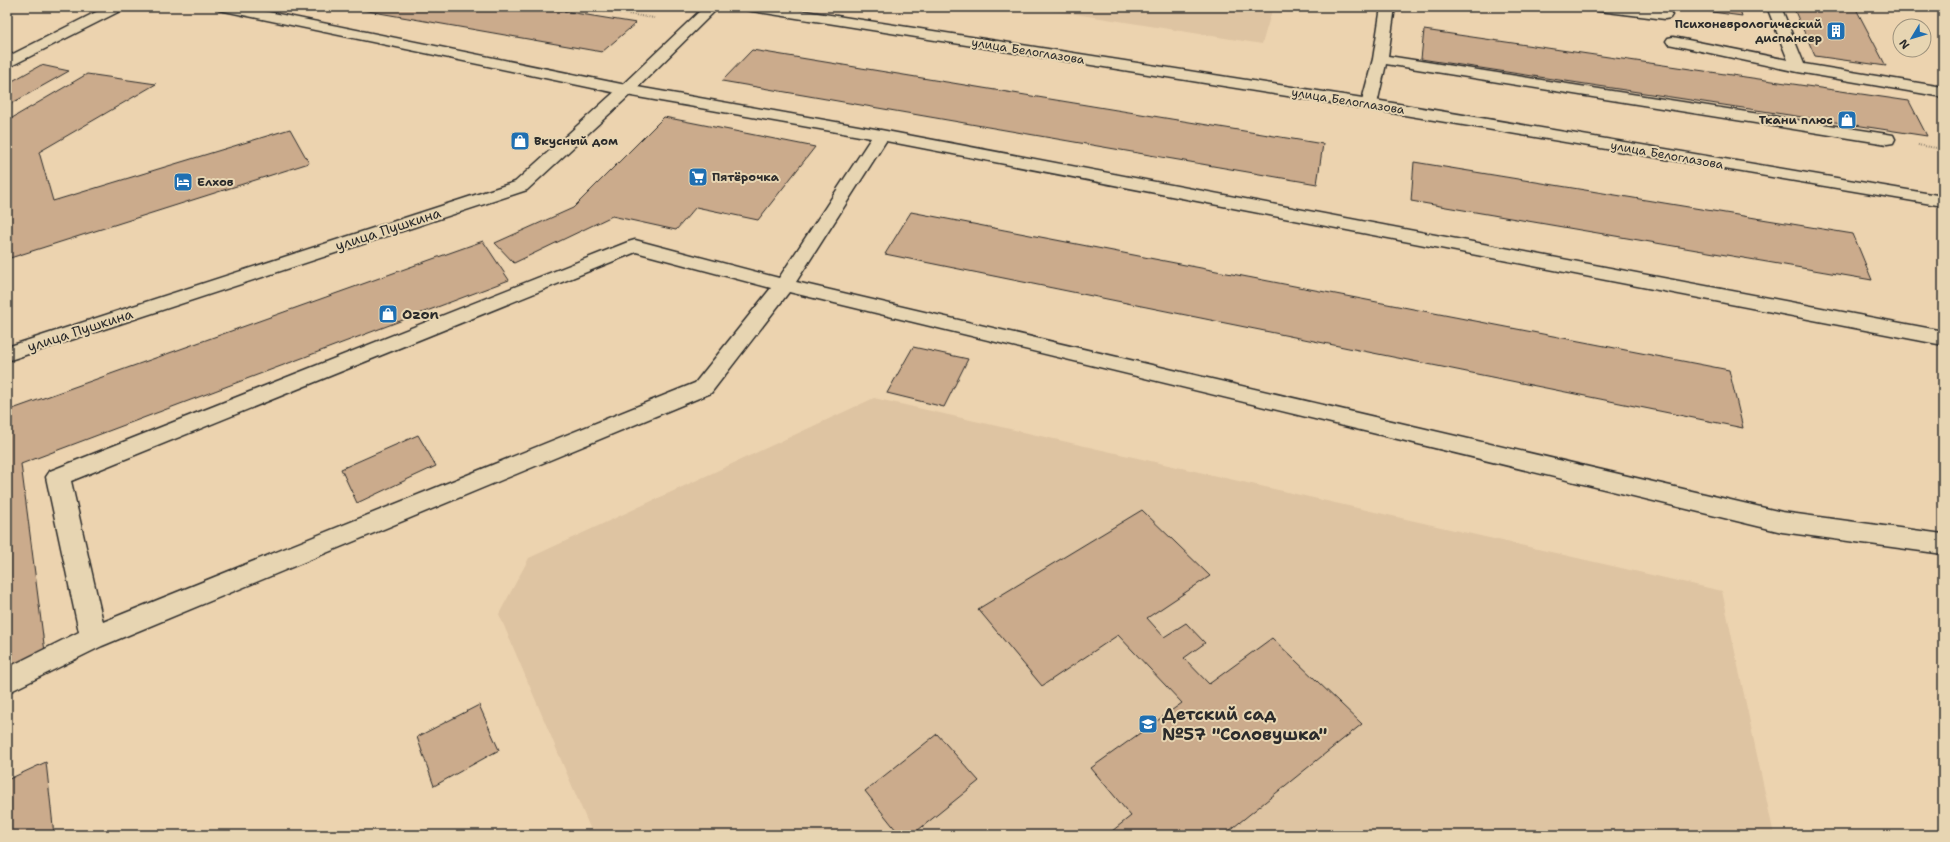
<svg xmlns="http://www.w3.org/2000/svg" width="1950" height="842" font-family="'Shantell Sans',sans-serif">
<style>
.built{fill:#dec4a2}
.building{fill:#cbab8c;stroke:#2b2b2b}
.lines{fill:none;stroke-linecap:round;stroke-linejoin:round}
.service-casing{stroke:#2b2b2b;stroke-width:3}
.minor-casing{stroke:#2b2b2b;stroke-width:3}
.tertiary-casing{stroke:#2b2b2b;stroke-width:3}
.path{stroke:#2b2b2b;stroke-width:2;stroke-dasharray:0.5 2;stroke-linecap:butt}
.service{fill:#e7d5b2;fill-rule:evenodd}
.minor{fill:#e7d5b2;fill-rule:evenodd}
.tertiary{fill:#e7d5b2;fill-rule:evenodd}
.labels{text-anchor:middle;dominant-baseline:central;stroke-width:4;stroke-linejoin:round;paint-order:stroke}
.far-poi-label{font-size:12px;font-weight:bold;fill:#2b2b2b;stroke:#e7d5b2;text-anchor:start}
.far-street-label{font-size:12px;fill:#2b2b2b;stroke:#e7d5b2}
.street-label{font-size:14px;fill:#2b2b2b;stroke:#e7d5b2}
.poi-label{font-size:14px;font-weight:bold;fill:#2b2b2b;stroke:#e7d5b2;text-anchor:start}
.near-poi-label{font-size:17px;font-weight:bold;fill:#2b2b2b;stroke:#e7d5b2;text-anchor:start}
</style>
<rect width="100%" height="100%" fill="#ecd3af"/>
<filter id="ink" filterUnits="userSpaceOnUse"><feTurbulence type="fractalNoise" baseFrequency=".025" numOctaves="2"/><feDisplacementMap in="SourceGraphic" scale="8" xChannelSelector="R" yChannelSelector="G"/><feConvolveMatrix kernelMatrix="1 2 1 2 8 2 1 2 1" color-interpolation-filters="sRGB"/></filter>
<g filter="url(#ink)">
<g class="built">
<path d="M 1032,7 L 1273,7 L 1262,44 Z"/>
<path d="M 874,398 L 1722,591 L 1774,835 L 593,835 L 499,614 L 529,558 Z"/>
</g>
<g class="building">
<path d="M 345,7 L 538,7 L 636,23 L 602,52 Z"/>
<path d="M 1689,7 L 1739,7 L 1742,16 L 1690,9 Z"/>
<path d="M 1793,7 L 1855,7 L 1886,66 L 1815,56 Z"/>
<path d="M 1424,30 L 1909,101 L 1927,136 L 1421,59 Z"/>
<path d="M 752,50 L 1323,144 L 1317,184 L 722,81 Z"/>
<path d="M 41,65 L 69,71 L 7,106 L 7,84 Z"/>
<path d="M 87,74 L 156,84 L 39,152 L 53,201 L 290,129 L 309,163 L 7,259 L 7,121 Z"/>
<path d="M 664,117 L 815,147 L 758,220 L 696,207 L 676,230 L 612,216 L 514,263 L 495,243 L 573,208 Z"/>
<path d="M 1414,162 L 1853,234 L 1872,280 L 1411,201 Z"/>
<path d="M 911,212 L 1729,370 L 1743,428 L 885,254 Z"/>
<path d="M 483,241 L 509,280 L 21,464 L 45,652 L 7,669 L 7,411 Z"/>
<path d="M 913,347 L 968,359 L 944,407 L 887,393 Z"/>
<path d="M 418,435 L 436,466 L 357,503 L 341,469 Z"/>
<path d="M 1142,510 L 1210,576 L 1147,618 L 1164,637 L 1186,623 L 1205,643 L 1184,658 L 1209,684 L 1272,638 L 1362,724 L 1224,835 L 1107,835 L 1131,816 L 1091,768 L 1182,703 L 1118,635 L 1042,686 L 978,609 Z"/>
<path d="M 479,705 L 499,750 L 434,786 L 417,737 Z"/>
<path d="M 937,734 L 979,781 L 912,835 L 900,835 L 865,791 Z"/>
<path d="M 46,762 L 54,835 L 7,835 L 7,780 Z"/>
</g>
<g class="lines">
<g class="service-casing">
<g id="service">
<path d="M 217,7 L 244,7 L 626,85 L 881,130 L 1943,331 L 1943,345 L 886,141 L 796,282 L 1782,512 L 1943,534 L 1943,554 L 1782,532 L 789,292 L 711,393 L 102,646 L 7,693 L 7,668 L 79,632 L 46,477 L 50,471 L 628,242 L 635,240 L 779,278 L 871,138 L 626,95 L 224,11 L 219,10 ZM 636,252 L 771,288 L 695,383 L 103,622 L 71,481 Z"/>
<path d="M 1381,7 L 1395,7 L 1388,56 L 1887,134 L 1893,135 L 1895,139 L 1893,143 L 1887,144 L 1386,64 L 1377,104 L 1375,107 L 1369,109 L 1363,107 L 1361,104 L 1373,59 Z"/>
<path d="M 1592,7 L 1634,7 L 1665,11 L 1670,12 L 1672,15 L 1670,18 L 1665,19 L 1599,11 L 1594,10 Z"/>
<path d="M 1767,7 L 1781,7 L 1804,64 L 1943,87 L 1943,97 L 1798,72 L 1673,45 L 1668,44 L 1666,41 L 1668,38 L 1673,37 L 1788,60 Z"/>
</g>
</g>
<g class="minor-casing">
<path id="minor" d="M 704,7 L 719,7 L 632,93 L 527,190 L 7,361 L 7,347 L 515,182 L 620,87 Z"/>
</g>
<g class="tertiary-casing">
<g id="tertiary">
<path d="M 106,7 L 124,7 L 122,10 L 7,68 L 7,57 Z"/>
<path d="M 745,7 L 779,7 L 1369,99 L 1943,196 L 1943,206 L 1369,109 L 752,11 L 747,10 Z"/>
</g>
</g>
<g class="path">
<path d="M 582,7 L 654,18"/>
<path d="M 1918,145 L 1943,149"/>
</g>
<use href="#service" class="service"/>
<use href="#minor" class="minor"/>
<use href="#tertiary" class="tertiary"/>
</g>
</g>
<defs>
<g id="building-square" transform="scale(1)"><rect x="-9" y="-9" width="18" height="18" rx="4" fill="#1f6fb2" stroke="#e7d5b2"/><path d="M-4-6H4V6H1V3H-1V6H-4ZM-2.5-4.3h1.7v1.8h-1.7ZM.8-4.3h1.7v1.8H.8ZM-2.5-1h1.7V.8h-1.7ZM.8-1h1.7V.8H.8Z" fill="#fff"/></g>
<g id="shop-square" transform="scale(1)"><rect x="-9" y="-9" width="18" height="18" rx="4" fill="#1f6fb2" stroke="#e7d5b2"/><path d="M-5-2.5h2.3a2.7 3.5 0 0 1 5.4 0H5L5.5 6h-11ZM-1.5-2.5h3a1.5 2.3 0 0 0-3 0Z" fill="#fff"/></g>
<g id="supermarket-square" transform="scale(1)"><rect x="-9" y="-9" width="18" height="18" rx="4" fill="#1f6fb2" stroke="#e7d5b2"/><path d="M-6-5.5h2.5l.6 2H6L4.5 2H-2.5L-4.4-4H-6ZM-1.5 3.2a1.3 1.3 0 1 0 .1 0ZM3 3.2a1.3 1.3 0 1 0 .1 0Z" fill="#fff"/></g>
<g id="hotel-square" transform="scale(1)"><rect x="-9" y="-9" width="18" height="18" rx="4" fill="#1f6fb2" stroke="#e7d5b2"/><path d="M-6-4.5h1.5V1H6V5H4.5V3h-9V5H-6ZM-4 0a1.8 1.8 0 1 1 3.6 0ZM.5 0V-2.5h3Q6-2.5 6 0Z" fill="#fff"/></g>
<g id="school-square" transform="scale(1)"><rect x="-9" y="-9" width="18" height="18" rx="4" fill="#1f6fb2" stroke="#e7d5b2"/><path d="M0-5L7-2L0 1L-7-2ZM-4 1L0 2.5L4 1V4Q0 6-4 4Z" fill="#fff"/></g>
</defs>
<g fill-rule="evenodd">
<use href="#building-square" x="1836" y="31"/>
<use href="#shop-square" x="1847" y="120"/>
<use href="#shop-square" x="520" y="141"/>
<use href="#supermarket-square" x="698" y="177"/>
<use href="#hotel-square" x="183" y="182"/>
<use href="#shop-square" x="388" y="314"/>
<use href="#school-square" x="1148" y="724"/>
</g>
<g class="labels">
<g class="far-poi-label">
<text x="1822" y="24" text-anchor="end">Психоневрологический<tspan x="1822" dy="14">диспансер</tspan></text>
<text x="1833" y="120" text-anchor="end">Ткани плюс</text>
<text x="534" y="141">Вкусный дом</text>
<text x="712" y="177">Пятёрочка</text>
<text x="197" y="182">Елхов</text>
</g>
<g class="far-street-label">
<text transform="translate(1028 51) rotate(9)">улица Белоглазова</text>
<text transform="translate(1348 101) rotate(9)">улица Белоглазова</text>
<text transform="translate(1667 155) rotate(10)">улица Белоглазова</text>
</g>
<g class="street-label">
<text transform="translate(388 229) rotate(-18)">улица Пушкина</text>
<text transform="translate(80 330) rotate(-18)">улица Пушкина</text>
</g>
<g class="poi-label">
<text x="402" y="314">Ozon</text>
</g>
<g class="near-poi-label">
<text x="1162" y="714">Детский сад<tspan x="1162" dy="20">№57 "Соловушка"</tspan></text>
</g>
</g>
<rect width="1950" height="842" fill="none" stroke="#e7d5b2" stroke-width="24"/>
<rect x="12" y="12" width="1926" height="818" fill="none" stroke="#2b2b2b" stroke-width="1.5" filter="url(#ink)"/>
<g transform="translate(1912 38) rotate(232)"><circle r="19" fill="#e7d5b2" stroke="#9c917c"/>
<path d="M0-3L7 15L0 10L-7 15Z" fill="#1f6fb2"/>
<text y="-6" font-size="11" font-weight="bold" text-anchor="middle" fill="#2b2b2b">N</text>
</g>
</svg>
